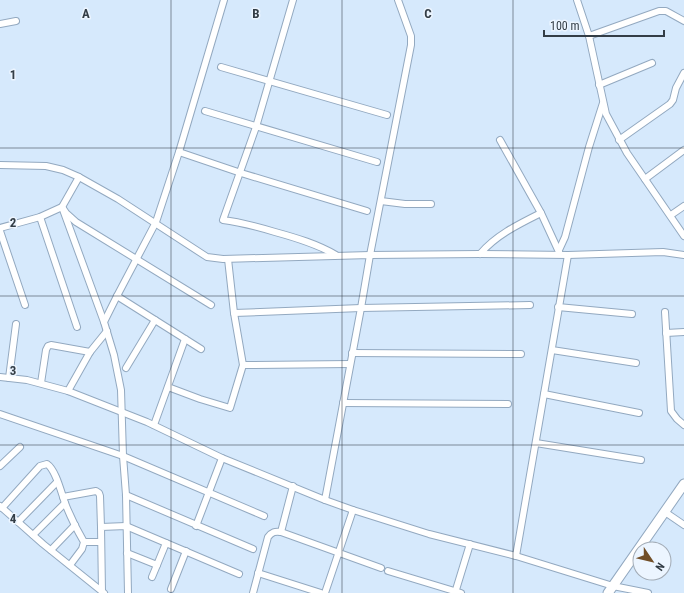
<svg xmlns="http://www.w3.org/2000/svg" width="684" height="593" font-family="'Roboto Condensed',sans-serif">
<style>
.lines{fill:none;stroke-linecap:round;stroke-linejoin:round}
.street-casing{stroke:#93a9c0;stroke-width:8}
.secondary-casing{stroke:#93a9c0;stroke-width:11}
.street{stroke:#fff;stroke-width:6}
.secondary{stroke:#fff;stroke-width:9}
.grid{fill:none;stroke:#333d46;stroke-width:1;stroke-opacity:0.55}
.grid-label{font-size:13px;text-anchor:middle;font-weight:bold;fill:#333d46;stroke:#ecf5ff;stroke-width:3;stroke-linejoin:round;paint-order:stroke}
</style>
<rect width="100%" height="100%" fill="#d6e9fc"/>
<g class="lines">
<g class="street-casing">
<g id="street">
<path d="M 293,0 L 256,127 L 223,220 C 241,222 258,227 275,232 C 297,238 317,244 336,255"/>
<path d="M 398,0 L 411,36 L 411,45 L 370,255 L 480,254 L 568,255 L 663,252 L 684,255"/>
<path d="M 577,0 L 589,36 L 606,114 L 627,153 L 684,236"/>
<path d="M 0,24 L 16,21"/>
<path d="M 589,36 L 659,11 L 666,11 L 684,21"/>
<path d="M 221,67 L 387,115"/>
<path d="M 599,85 L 652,63"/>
<path d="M 205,111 L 377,162"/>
<path d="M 500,140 L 541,213 L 559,252"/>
<path d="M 619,140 L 670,104 L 673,100 L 676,88 L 684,73"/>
<path d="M 179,152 L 241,173 L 367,211"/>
<path d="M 0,165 L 46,166 L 63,170 L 79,177 L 118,199 L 207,257 L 223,259 L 370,255 L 361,308 L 325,500 L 222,458 L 147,422 L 68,391 L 27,380 L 0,377"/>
<path d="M 79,177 L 62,207 L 104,322"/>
<path d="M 645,179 L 684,150"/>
<path d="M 381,201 L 405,204 L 431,204"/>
<path d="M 671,215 L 684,206"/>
<path d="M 40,217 L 77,327"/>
<path d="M 0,228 L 40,217 L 62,207 L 66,213 L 76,222 L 211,305"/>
<path d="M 0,231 L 25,305"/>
<path d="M 559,250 L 565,237 L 589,147 L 603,103"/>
<path d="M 480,254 C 496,235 519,224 541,213"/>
<path d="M 117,296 L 201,349"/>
<path d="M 558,307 L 632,314"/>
<path d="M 665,312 L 671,411 L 677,419 L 684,425"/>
<path d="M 234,313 L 361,308 L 530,305"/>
<path d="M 666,333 L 684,332"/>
<path d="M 552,350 L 636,363"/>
<path d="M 352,353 L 521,354"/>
<path d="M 243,365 L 350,364"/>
<path d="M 126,368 L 155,320"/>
<path d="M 9,378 L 16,324"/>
<path d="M 41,383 L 46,350 L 48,346 L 51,345 L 90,352"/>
<path d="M 168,387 L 200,399 L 230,408 L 243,365 L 234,313 L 228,259"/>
<path d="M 68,391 L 90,352 L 107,331"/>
<path d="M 544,394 L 639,413"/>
<path d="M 343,403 L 508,404"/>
<path d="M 0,414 L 123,456 L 264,516"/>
<path d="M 154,425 L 185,339"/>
<path d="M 536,443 L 641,460"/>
<path d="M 0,466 L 20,447"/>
<path d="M 126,495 L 253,549"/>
<path d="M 63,497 L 96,491 L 99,493 L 100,496 L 101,527"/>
<path d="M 325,500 L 353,510"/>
<path d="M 0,506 L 43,544 L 104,593"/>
<path d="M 2,508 L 40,466 L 47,464 C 56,470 61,492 65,503 C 70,516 77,530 84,542 L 82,549 L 70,565"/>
<path d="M 665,512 L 684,525"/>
<path d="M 18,522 L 57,482"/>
<path d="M 196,526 L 222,458"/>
<path d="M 281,532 L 293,486"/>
<path d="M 33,535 L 65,503"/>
<path d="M 84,542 L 101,542"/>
<path d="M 51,550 L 75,525"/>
<path d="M 127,553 L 157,565 L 166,543"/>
<path d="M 516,556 L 568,255"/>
<path d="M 388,571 L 461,593"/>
<path d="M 258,573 L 321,593"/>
<path d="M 152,577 L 157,565"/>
<path d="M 171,589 L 186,551"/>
<path d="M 102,592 L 101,527 L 126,526 L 239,574"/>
<path d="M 128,593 L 126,495 L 123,456 L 121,390 L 114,355 L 104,322 L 117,296 L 156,222 L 179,152 L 224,0"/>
<path d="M 253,593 L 268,537 C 272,532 275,531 281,532 L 381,568"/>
<path d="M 325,593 L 353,510 L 429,534 L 516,556 L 613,586 L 648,593"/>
<path d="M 455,593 L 470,544"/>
</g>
</g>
<g class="secondary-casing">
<path id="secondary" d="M 608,593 L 684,484"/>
</g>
<use href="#street" class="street"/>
<use href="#secondary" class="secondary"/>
</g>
<path class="grid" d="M 171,0 L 171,593M 342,0 L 342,593M 513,0 L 513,593M 0,148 L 684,148M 0,296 L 684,296M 0,445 L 684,445"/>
<g class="grid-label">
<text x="86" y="18">A</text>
<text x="256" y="18">B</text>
<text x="428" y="18">C</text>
<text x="13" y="79">1</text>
<text x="13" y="227">2</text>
<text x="13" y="375">3</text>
<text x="13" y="523">4</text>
</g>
<g transform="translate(652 561) rotate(125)"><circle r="19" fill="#ecf5ff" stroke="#a2abb5"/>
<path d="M0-3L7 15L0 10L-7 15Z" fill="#714e27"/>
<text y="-6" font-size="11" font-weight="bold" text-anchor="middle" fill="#333d46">N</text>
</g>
<path d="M544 30v6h120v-6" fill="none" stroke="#333d46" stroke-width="2"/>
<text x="550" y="30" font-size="12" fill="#333d46" stroke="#ecf5ff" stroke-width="3" paint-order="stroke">100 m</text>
</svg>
